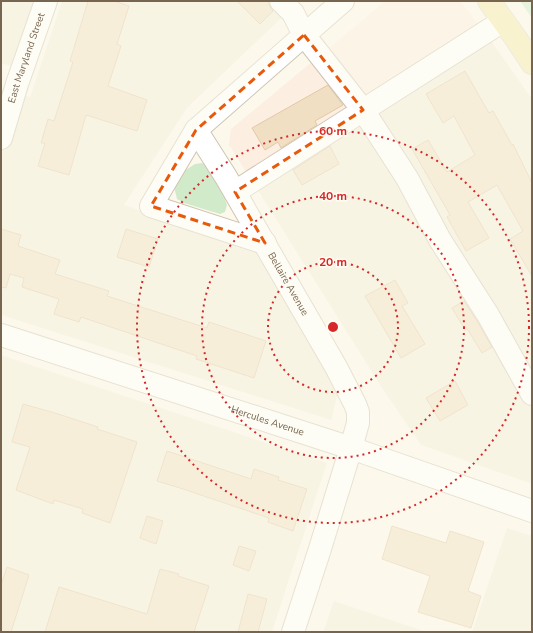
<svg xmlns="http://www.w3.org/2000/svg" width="533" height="633" font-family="'Nunito Sans',sans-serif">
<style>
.residential{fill:#f4edda}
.commercial{fill:#fceee1}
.green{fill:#d1eaca}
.building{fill:#f1dfc4;stroke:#e3c8a5}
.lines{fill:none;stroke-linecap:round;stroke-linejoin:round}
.minor-casing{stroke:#cfc4b1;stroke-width:24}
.major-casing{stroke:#dcd7d1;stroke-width:24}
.minor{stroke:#fff;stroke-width:22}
.major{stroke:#f7e9a8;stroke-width:22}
.marked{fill:none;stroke:#e8590c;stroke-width:3;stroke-dasharray:8 5;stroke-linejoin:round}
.ring{fill:none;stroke:#d62828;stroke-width:2;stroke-dasharray:2 4}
.labels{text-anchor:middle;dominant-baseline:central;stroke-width:3;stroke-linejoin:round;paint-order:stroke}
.street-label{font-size:10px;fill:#78654f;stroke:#fefcf3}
.centre{fill:#d62828;stroke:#fefcf3;stroke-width:2}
.ring-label{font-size:12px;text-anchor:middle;font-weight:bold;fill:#d62828;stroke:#fefcf3;stroke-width:3;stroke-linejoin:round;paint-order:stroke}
</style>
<rect width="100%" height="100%" fill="#fcf9ec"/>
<g class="residential">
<path d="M 1,1 L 39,1 L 17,68 L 1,63 Z"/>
<path d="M 62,1 L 299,1 L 187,108 L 124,205 L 257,251 L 338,393 L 331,420 L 1,315 L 1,89 L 30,97 Z"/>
<path d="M 485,32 L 532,99 L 532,484 L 421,445 L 382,388 L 252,181 Z"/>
<path d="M 1,355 L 327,463 L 272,632 L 1,632 Z"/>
<path d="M 507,528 L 532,536 L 532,632 L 472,632 Z"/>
<path d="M 334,601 L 427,632 L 323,632 Z"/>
</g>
<path class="commercial" d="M 385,1 L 460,1 L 485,32 L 252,181 L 229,145 L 231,129 Z"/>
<g class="green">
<path d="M 520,1 L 532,1 L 532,18 Z"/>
<path d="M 202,163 L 207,166 L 225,199 L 227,205 L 225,212 L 220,214 L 184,203 L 177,199 L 175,191 L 175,184 L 184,171 L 195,164 Z"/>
</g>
<g class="building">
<path d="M 88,1 L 114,1 L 129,6 L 117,44 L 121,46 L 108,86 L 147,100 L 137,131 L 86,115 L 69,175 L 38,166 L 45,143 L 41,143 L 48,119 L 54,121 L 73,62 L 70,61 Z"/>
<path d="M 237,1 L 269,1 L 269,5 L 273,11 L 260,24 Z"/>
<path d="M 465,71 L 489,113 L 493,111 L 512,145 L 513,144 L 532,183 L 532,276 L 510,239 L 523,231 L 497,185 L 468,202 L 489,238 L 466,251 L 447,217 L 450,215 L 412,149 L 428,140 L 447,172 L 475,155 L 454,116 L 443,123 L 426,94 Z"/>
<path d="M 328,85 L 343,105 L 315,121 L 317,125 L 281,148 L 278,142 L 265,150 L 252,128 Z"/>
<path d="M 330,146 L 339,164 L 302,185 L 293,170 Z"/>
<path d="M 1,229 L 21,235 L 18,246 L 60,260 L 55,274 L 109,291 L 107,296 L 207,328 L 209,322 L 266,341 L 254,378 L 196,359 L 197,356 L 81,317 L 79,322 L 54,314 L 59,299 L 22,287 L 24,278 L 10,274 L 6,288 L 1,287 Z"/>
<path d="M 126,229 L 158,239 L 149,267 L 117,257 Z"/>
<path d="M 395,280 L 408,303 L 402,306 L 425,344 L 401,358 L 365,296 Z"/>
<path d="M 464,301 L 477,321 L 492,347 L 482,353 L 466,327 L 464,328 L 452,308 Z"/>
<path d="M 455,381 L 468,405 L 440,421 L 426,398 Z"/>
<path d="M 23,404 L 55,413 L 98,427 L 97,429 L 137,442 L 110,523 L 82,513 L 83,509 L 54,500 L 53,504 L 16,490 L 30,447 L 12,442 Z"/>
<path d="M 167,451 L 251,479 L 254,469 L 279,477 L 278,480 L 307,489 L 293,531 L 268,522 L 269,518 L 180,488 L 157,481 Z"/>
<path d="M 147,516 L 163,521 L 156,544 L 140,538 Z"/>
<path d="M 392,526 L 446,543 L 450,531 L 484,542 L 468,591 L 481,596 L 471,628 L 418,612 L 430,576 L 382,559 Z"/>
<path d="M 239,546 L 256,551 L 249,571 L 233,565 Z"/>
<path d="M 7,567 L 29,575 L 11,632 L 1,632 L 1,585 Z"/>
<path d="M 160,569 L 179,574 L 178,576 L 209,586 L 194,632 L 45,632 L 59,587 L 147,614 Z"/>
<path d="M 248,594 L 267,599 L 258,632 L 238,632 Z"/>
</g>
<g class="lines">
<g class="minor-casing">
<g id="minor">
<path d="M 281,1 L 293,13 L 304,35 L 363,110 L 407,178 L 440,240 L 488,315 L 532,394"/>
<path d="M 196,130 L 151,206 L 265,243"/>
<path id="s1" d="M 1,138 L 17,84 L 46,1"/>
<path d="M 235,192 L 503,21"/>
<path id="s2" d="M 1,335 L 351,448 L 532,511"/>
<path d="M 293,632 L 319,552 L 351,448 L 358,423 L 358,412 L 355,404 L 336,367 L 226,177 L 196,130 L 343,1"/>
</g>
</g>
<g class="major-casing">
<path id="major" d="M 489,1 L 517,40 L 532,63"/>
</g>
<use href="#minor" class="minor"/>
<use href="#major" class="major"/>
</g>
<path d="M0 0H533V633H0ZM 304,35 L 363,110 L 235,192 L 265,243 L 151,206 L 196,130 Z" fill="#fcf9ec" fill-opacity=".55" fill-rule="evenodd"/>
<path class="marked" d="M 304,35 L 363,110 L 235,192 L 265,243 L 151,206 L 196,130 Z"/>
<g class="ring">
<circle cx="333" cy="327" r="65"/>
<circle cx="333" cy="327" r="131"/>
<circle cx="333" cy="327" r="196"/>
</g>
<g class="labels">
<g class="street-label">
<text stroke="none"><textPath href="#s1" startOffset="84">East Maryland Street</textPath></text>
<text transform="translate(288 284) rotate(60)">Bellaire Avenue</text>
<text stroke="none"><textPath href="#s2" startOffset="280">Hercules Avenue</textPath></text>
</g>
</g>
<circle cx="333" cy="327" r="6" class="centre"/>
<g class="ring-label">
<text x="333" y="135">60 m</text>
<text x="333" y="200">40 m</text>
<text x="333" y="266">20 m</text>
</g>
<rect width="533" height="633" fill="none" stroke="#78654f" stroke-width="4"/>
</svg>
